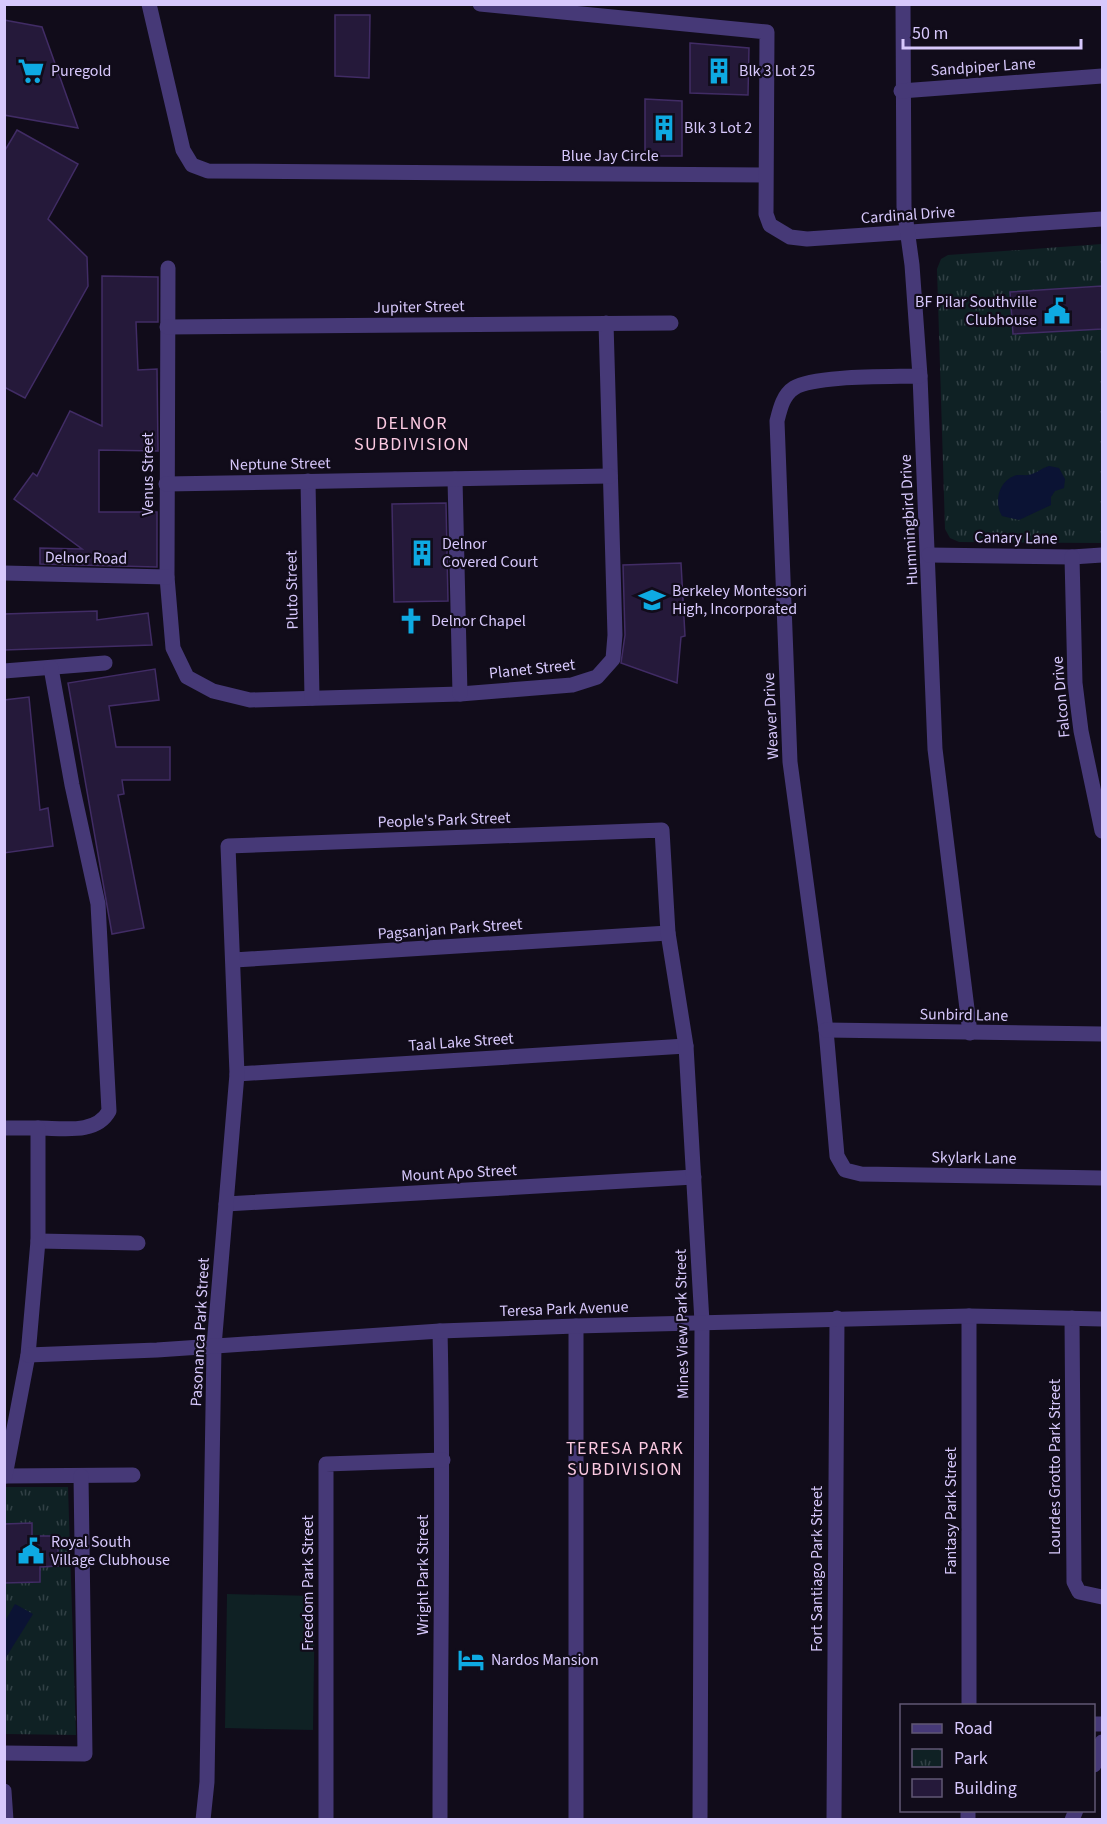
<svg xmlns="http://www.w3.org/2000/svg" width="1107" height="1824" font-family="'Source Sans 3',sans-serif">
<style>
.park{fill:url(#park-tufts)}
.garden{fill:#0f2124}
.water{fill:#0b1334}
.building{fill:#25193a;stroke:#412c65;stroke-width:1.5}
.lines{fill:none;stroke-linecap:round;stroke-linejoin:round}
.minor{stroke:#463977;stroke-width:15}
.tertiary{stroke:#463977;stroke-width:15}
.labels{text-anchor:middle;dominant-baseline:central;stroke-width:4.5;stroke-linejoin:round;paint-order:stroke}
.street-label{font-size:16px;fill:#d7c8fc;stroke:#110c1a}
.poi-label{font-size:16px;fill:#d7c8fc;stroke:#110c1a;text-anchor:start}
.neighbourhood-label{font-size:18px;letter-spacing:1.5px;fill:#fccae2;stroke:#110c1a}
</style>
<defs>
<pattern id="park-tufts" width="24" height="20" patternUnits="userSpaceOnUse" patternTransform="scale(1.5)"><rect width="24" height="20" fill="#0f2124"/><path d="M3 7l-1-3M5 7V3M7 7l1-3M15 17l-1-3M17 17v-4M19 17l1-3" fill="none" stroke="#314045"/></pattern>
</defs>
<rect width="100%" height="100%" fill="#110c1a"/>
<g class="park">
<path d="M 1102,244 L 1102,543 L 959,542 L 950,538 L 945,529 L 937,269 L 941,259 L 948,255 Z"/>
<path d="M 5,1487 L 68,1487 L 76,1735 L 5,1734 Z"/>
</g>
<path class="garden" d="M 227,1594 L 315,1596 L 313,1730 L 225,1728 Z"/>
<g class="water">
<path d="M 1049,466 L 1059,468 L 1065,479 L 1064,488 L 1055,491 L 1051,497 L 1051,505 L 1019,520 L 1002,516 C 994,503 998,482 1014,476 C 1019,474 1023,476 1028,475 C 1035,474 1042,468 1049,466 Z"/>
<path d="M 15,1604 L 33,1614 L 5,1659 L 5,1621 Z"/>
</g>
<g class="building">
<path d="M 335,15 L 370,15 L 369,78 L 335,76 Z"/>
<path d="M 4,20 L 42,27 L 78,128 L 4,115 Z"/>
<path d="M 690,43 L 749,48 L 748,95 L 690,93 Z"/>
<path d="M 645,99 L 682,101 L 682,156 L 645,156 Z"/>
<path d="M 17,130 L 78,164 L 48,219 L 87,257 L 88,286 L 25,398 L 4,387 L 4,152 Z"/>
<path d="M 102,276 L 158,277 L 158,322 L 136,322 L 138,370 L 157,369 L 158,451 L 99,450 L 99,512 L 157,512 L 157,567 L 40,564 L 40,548 L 82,549 L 14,499 L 33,473 L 37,476 L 70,411 L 102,426 Z"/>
<path d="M 1102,286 L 1102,329 L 1013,334 L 1010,292 Z"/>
<path d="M 446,503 L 448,601 L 394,602 L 392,504 Z"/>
<path d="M 681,563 L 685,636 L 681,637 L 677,683 L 621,663 L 625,635 L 623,565 Z"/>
<path d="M 97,611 L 97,620 L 148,613 L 152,645 L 4,650 L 4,614 Z"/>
<path d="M 155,669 L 159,700 L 109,706 L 116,747 L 170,747 L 170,780 L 122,780 L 124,794 L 118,795 L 144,928 L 112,934 L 68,683 Z"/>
<path d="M 29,697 L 40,810 L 48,808 L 53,846 L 4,853 L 4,700 Z"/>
<path d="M 32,1523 L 32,1536 L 58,1536 L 58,1566 L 40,1567 L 40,1582 L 4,1583 L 4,1524 Z"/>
</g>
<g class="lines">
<g class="minor">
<path d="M 149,4 L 183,150 L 192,165 L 208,171 L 765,175"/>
<path d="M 480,4 L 767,32 L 766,214 L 770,225 L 790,237 L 807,239 L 1102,219"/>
<path d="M 903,4 L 904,207 L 912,265 L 920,376 L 935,749 L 970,1033"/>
<path d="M 901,91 L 1102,76"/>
<path d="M 168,268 L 167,577 L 173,648 L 187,677 L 213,691 L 250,700 L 460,694 L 572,685 L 597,677 L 613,659 L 615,635 L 606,323"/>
<path d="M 167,327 L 671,323"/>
<path d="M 920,376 C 892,377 815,375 794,388 C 783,395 780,409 777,421 L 790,762 L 826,1030 L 837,1156 L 845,1170 L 861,1174 L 1102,1178"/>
<path d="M 455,479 L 460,694"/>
<path d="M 308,481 L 312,698"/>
<path d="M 166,484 L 610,476"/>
<path d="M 929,555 L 1072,557 L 1102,555"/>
<path d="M 1072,557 L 1075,683 L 1081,731 L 1102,831"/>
<path d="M 4,573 L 167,577"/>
<path d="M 4,671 L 105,663"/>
<path d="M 234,960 L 668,933"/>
<path d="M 826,1030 L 1102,1034"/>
<path d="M 237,1074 L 686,1046"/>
<path d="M 38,1128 C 62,1128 96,1135 109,1111 L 98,904 L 72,785 L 51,668"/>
<path d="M 226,1204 L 694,1177"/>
<path d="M 38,1241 L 138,1243"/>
<path d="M 969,1316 L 969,1706"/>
<path d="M 1072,1318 L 1074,1582 L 1079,1592 L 1102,1597"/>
<path d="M 576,1326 L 576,1820"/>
<path d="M 440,1331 C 444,1494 440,1657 440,1820"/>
<path d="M 5,1476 L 133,1475"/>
<path d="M 1094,1724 L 1102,1724"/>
<path d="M 4,1753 L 85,1754 L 81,1476"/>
<path d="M 1094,1765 L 1102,1742"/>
<path d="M 4,1791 L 6,1820"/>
<path d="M 203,1820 L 207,1782 L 214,1346 L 237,1074 L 228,846 L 662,830 L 668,933 L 686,1046 L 702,1322 L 700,1820"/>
<path d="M 326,1820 L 326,1464 L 443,1460"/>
<path d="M 834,1820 L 837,1318"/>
<path d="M 968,1820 L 968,1810"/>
<path d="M 1072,1820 L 1076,1810"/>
</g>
<g class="tertiary">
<path d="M 4,1128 L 38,1128 L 38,1241 L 28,1355 L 5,1476"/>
<path d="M 28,1355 L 157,1350 L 440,1331 L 576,1326 L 969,1316 L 1102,1319"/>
</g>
</g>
<defs>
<g id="supermarket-bare" transform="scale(2.07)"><path d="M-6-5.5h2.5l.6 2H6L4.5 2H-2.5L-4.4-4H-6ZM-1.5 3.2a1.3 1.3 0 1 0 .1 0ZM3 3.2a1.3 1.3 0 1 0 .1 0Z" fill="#0eaae2" stroke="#110c1a" stroke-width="2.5" paint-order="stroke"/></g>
<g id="building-bare" transform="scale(2.07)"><path d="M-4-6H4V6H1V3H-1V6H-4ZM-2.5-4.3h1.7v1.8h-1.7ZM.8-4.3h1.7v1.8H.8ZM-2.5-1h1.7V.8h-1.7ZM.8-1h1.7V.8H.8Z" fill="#0eaae2" stroke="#110c1a" stroke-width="2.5" paint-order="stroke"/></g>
<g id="civic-bare" transform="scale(2.07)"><path d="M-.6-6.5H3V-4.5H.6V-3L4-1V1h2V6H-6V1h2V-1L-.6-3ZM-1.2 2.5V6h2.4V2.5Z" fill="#0eaae2" stroke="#110c1a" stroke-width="2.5" paint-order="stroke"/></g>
<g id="school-bare" transform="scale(2.07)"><path d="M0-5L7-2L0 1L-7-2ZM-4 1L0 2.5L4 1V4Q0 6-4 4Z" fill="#0eaae2" stroke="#110c1a" stroke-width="2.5" paint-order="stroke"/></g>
<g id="church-bare" transform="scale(2.07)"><path d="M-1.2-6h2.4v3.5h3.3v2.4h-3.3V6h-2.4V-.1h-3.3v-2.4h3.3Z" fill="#0eaae2" stroke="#110c1a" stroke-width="2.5" paint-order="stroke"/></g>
<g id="hotel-bare" transform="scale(2.07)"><path d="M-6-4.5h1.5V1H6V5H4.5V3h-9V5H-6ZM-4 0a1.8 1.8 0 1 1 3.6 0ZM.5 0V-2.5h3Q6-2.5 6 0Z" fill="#0eaae2" stroke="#110c1a" stroke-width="2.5" paint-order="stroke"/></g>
</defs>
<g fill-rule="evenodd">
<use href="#supermarket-bare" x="31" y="71"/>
<use href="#building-bare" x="719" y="71"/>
<use href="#building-bare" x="664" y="128"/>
<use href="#civic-bare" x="1057" y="311"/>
<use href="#building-bare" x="422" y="553"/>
<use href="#school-bare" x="652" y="600"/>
<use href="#church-bare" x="411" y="621"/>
<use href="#civic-bare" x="31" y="1551"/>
<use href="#hotel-bare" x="471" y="1660"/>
</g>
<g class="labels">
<g class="street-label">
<text transform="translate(983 67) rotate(-4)">Sandpiper Lane</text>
<text x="610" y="156">Blue Jay Circle</text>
<text transform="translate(908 215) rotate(-4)">Cardinal Drive</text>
<text transform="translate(419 307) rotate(-1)">Jupiter Street</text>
<text transform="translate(280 464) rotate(-1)">Neptune Street</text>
<text transform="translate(148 474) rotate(-90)">Venus Street</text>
<text transform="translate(909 520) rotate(-93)">Hummingbird Drive</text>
<text transform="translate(1016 538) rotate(1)">Canary Lane</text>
<text transform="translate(86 558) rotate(1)">Delnor Road</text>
<text transform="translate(292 590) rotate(-91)">Pluto Street</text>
<text transform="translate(532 669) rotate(-6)">Planet Street</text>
<text transform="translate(1061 697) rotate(-95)">Falcon Drive</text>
<text transform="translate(771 716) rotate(-93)">Weaver Drive</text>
<text transform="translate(444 820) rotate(-2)">People's Park Street</text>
<text transform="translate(450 929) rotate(-4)">Pagsanjan Park Street</text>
<text transform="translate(964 1015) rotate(1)">Sunbird Lane</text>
<text transform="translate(461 1042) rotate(-4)">Taal Lake Street</text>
<text transform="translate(974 1158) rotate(1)">Skylark Lane</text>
<text transform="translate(459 1173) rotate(-3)">Mount Apo Street</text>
<text transform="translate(564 1309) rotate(-2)">Teresa Park Avenue</text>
<text transform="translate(682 1324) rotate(-91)">Mines View Park Street</text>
<text transform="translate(200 1332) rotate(-87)">Pasonanca Park Street</text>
<text transform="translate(1055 1467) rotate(-90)">Lourdes Grotto Park Street</text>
<text transform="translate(951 1511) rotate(-90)">Fantasy Park Street</text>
<text transform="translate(817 1569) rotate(-90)">Fort Santiago Park Street</text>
<text transform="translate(423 1575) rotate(-90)">Wright Park Street</text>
<text transform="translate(308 1583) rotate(-90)">Freedom Park Street</text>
</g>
<g class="poi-label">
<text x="51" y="71">Puregold</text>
<text x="739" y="71">Blk 3 Lot 25</text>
<text x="684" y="128">Blk 3 Lot 2</text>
<text x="1037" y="302" text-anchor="end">BF Pilar Southville<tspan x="1037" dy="18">Clubhouse</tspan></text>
<text x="442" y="544">Delnor<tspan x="442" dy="18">Covered Court</tspan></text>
<text x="672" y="591">Berkeley Montessori<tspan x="672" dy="18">High, Incorporated</tspan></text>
<text x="431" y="621">Delnor Chapel</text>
<text x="51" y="1542">Royal South<tspan x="51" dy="18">Village Clubhouse</tspan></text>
<text x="491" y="1660">Nardos Mansion</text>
</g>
<g class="neighbourhood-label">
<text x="412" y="423">DELNOR<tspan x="412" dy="21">SUBDIVISION</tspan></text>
<text x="625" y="1448">TERESA PARK<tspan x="625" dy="21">SUBDIVISION</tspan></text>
</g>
</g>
<rect width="1107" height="1824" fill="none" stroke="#d7c8fc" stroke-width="12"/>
<rect x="900" y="1704" width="195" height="108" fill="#110c1a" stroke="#605774" stroke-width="1.5"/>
<rect x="912" y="1724" width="30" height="9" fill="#463977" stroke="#605774" stroke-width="1.5"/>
<text x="954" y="1734" font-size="18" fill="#d7c8fc">Road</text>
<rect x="912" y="1749" width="30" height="18" fill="url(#park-tufts)" stroke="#605774" stroke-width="1.5"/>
<text x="954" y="1764" font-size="18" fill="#d7c8fc">Park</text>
<rect x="912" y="1779" width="30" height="18" fill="#25193a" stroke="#605774" stroke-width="1.5"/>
<text x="954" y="1794" font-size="18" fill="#d7c8fc">Building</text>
<path d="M903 39v9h178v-9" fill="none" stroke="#d7c8fc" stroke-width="3"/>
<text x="912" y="39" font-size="18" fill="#d7c8fc" stroke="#110c1a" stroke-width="4.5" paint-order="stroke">50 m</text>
</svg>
